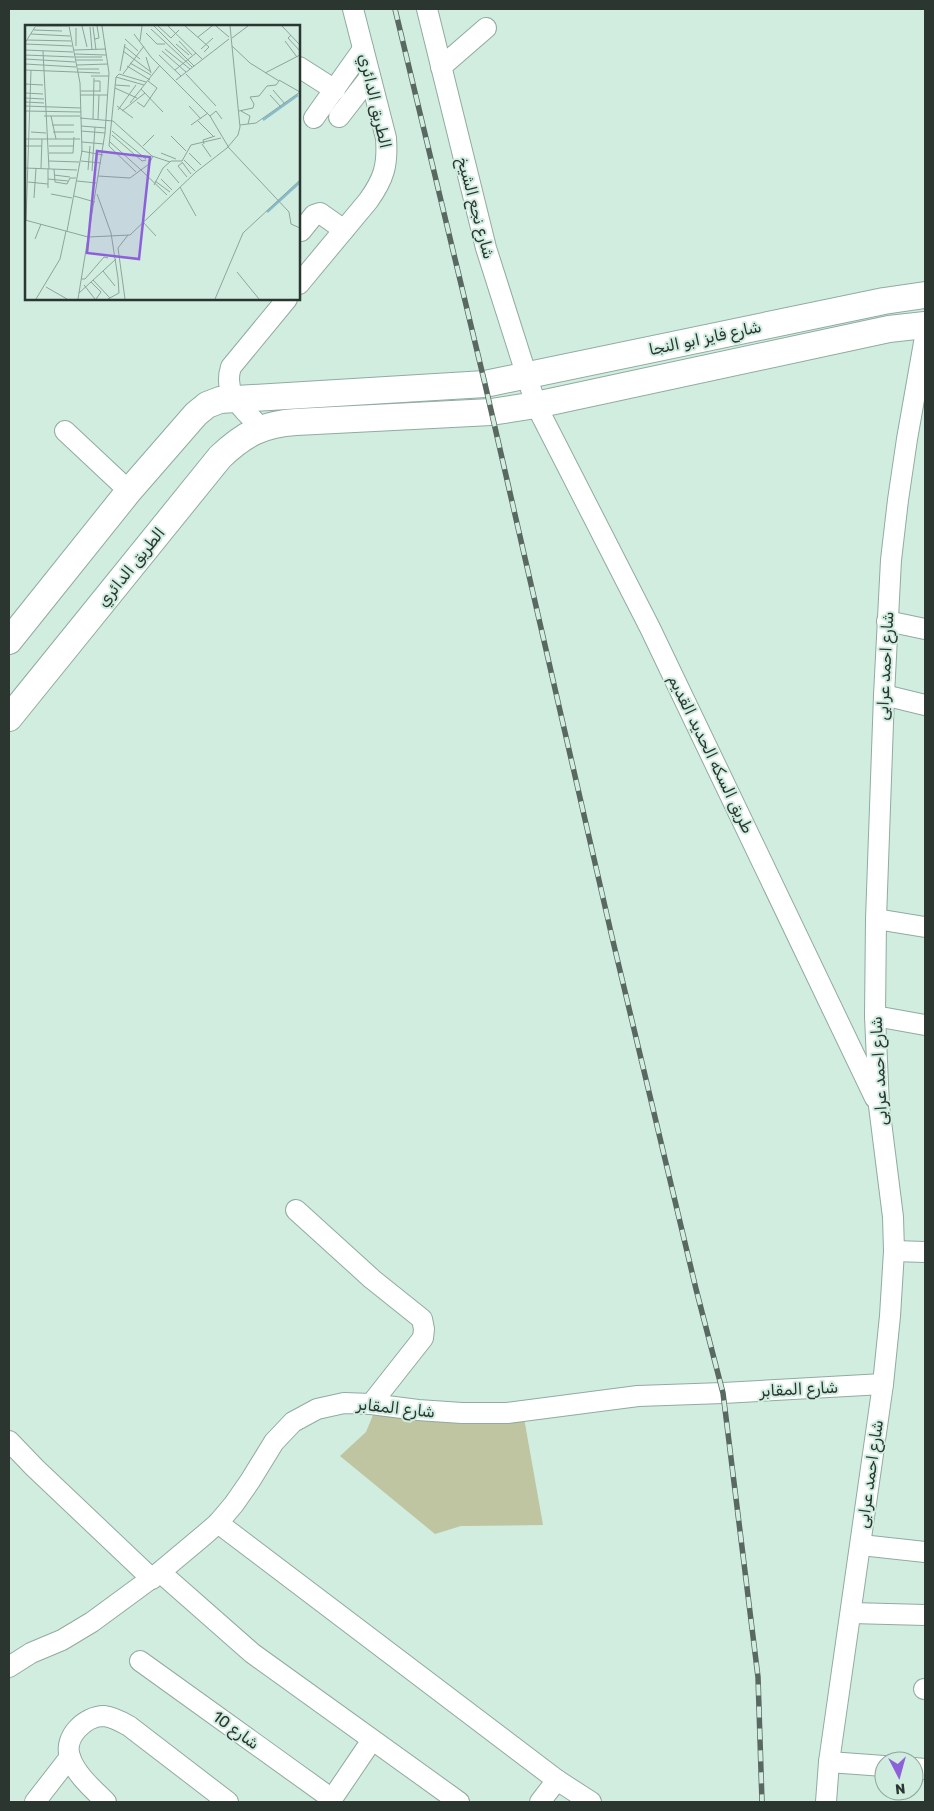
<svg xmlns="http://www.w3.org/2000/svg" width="934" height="1811" font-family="Rubik,'Noto Sans Arabic',sans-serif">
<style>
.green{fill:#bfc4a1}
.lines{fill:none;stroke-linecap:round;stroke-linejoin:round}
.minor-casing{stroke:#90ab9f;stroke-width:22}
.major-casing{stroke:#90ab9f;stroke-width:28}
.minor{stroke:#fff;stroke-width:20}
.major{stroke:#fff;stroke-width:26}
.rail-casing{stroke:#596961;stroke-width:5.5}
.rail{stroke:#d0ede0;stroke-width:4;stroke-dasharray:11;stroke-linecap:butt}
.labels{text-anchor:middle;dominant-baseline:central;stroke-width:4;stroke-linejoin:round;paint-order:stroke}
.street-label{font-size:16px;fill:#2b3631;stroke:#d0ede0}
.inset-river{fill:none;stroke:#86bdce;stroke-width:2.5}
.inset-road{fill:none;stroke:#8ea49a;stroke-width:1}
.view{fill:#8d60d9;fill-opacity:0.15;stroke:#8d60d9;stroke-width:2.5}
.inset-edge{fill:none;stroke:#2b3631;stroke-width:2.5}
</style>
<rect width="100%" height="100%" fill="#d0ede0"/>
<path class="green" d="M 373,1415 L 452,1420 L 524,1418 L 543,1525 L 461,1526 L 435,1534 L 340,1456 L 366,1432 Z"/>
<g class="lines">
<g class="minor-casing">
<g id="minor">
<path d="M 427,9 L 486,248 L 536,405 L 650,628 L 875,1098"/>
<path d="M 299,67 L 335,90"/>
<path d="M 441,67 L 486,28"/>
<path d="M 339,117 L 370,77"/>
<path d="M 314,118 L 363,49"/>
<path d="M 301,231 L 314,215 L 320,213 L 344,230"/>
<path d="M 299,284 L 368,201 C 384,179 388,165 386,138 L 353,9"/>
<path d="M 261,428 C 244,409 222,395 231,367 L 287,299"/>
<path d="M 65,431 L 129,491"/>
<path d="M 887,621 L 925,629"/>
<path d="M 884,695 L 925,705"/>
<path d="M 876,919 L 925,927"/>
<path d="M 875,1016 L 925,1025"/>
<path d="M 296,1210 L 372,1279 L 422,1319 L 424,1329 L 423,1338 L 371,1404"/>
<path d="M 894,1251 L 925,1252"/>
<path d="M 9,1441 L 35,1468 L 152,1579"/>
<path d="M 218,1523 L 557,1780 L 591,1802"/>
<path d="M 861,1545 L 925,1552"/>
<path d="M 160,1572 L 252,1653 L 459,1802"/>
<path d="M 851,1613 L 925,1615"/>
<path d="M 140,1661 L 332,1799"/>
<path d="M 9,1667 L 31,1653 L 62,1640 L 92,1622 L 160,1572 L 203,1536 L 218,1523 L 234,1504 L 250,1481 L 274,1442 L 293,1422 L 317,1409 L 344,1403 L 371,1404 L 418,1410 L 462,1413 L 507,1413 L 638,1396 L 723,1393 L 883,1384"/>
<path d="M 924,1689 L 925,1689"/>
<path d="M 829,1762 L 884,1766"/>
<path d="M 914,1768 L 925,1769"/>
<path d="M 35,1802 L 70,1757"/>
<path d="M 106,1802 C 93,1789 76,1775 70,1757 C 63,1737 85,1716 104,1716 C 113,1717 122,1722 129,1726 L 228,1802"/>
<path d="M 330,1802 L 372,1740"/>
<path d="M 540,1802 L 557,1780"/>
<path d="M 826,1802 L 829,1762 L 883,1384 L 890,1316 L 894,1251 L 893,1217 L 879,1106 L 875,1016 L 876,919 L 884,695 L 891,560 L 898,500 L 907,439 L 925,337"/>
</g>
</g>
<g class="major-casing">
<g id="major">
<path d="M 9,641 L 129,491 L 196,414 L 207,405 L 220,400 L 485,384 L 884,301 L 925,295"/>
<path d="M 9,718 L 220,457 C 244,434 263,424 296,422 L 491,412 L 536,405 L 889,329 L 925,325"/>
</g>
</g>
<use href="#minor" class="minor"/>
<use href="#major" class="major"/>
<g class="rail-casing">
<path id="rail" d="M 395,9 L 485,384 L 612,937 L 696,1289 L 723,1393 L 758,1677 L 762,1802"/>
</g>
<use href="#rail" class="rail"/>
</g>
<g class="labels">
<g class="street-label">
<text transform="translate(375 101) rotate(77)">الطريق الدائري</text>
<text transform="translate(476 208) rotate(75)">شارع نجع الشيخ</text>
<text transform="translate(705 338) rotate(-12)">شارع فايز ابو النجا</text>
<text transform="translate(131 567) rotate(-51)">الطريق الدائري</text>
<text transform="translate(885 666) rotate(-87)">شارع احمد عرابى</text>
<text transform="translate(711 754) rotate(64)">طريق السكه الحديد القديم</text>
<text transform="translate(879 1071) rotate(-93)">شارع احمد عرابى</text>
<text transform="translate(799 1389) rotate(-3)">شارع المقابر</text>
<text transform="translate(396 1408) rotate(6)">شارع المقابر</text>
<text transform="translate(870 1474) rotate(-82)">شارع احمد عرابى</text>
<text transform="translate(236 1730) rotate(36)">شارع 10</text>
</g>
</g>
<g transform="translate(25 25)">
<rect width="275" height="275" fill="#d0ede0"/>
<path class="inset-river" d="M 238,95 L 273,70M 242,187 L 275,157"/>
<path class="inset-road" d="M 10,1 L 43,1M 57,1 L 62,22M 129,1 L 169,41M 133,1 L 146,13 L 154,5M 143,1 L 177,34M 160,1 L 184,22 L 179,27M 191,1 L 204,12M 257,1 L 275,20M 65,2 L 67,25M 68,2 L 71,25M 51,3 L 51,21M 126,4 L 167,42M 9,5 L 37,6M 121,8 L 132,19 L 140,19M 6,9 L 45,11M 109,9 L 126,32 L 185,91 L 204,123 L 264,187 L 266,199 L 275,203M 266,10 L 263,13 L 275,26M 173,12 L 187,1M 207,13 L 223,1M 70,14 L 74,13 L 72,1M 100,14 L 113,26M 2,15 L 46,16M 115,16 L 117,1M 154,16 L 167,30M 260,16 L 272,32M 0,18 L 10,2M 0,19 L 47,21M 151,19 L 164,30M 99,21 L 115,34M 207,21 L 225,38 L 254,56 L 251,60 L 242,61 L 234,71 L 225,72 L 229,79 L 228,83 L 214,86M 140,24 L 165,44M 176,24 L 188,13M 0,25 L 48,27M 49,25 L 81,24M 18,26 L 24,144M 98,26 L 126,47M 137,26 L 161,47M 50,29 L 81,30M 0,30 L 49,32M 134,30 L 156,51M 50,32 L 77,32M 121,32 L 126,48M 0,34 L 50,37M 51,35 L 78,35M 105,38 L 126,50M 0,39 L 51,42M 52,40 L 83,39M 102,41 L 125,55M 53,44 L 74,44M 150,45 L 171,28M 95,46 L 100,19M 240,48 L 275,30M 98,49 L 119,21M 161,49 L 191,81M 66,51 L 84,51M 91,52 L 84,121 L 111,147M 91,52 L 94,49 L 121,57M 91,52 L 119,60M 151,55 L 204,14M 254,55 L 275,67M 69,56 L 75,56 L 75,67M 0,59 L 0,45 L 75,48M 0,59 L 18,60M 90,60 L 105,61M 90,63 L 112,73M 116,64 L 138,87M 248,65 L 260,79M 56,66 L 75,66M 0,68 L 18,69M 55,70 L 82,70M 245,70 L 256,82M 0,73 L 19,74M 0,77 L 19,78M 112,77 L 119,82 L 132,63 L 123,56M 105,78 L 135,40M 0,81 L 56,83M 92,81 L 108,93M 164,81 L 176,94M 93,85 L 111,60M 0,86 L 56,87M 97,86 L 120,68M 216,86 L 225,91 L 223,99M 19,91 L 55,91M 26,91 L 31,114M 185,91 L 191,86 L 197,94M 55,93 L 88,96 L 127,131 L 145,137M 68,94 L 69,53M 73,95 L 74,70M 173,96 L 189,112M 27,100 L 49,100M 166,100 L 183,88M 215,100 L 231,98 L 275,67M 56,101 L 81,103M 56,106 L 80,108M 87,106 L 121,134M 6,107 L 21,108M 28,107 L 49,107M 87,110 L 117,136 L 121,135M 146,111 L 161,126M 0,114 L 55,114M 57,117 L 79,119M 85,117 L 115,144M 177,119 L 186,132M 179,119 L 178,115 L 190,111M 0,121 L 17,121M 24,121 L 48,121M 118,121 L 129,110M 56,126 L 78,130M 24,128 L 48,128 L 49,112M 136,128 L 151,134M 164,128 L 176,140M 159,135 L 170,146M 24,136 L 54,137M 56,136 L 76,138M 157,137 L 166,149M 157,138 L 153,141 L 162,152M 0,143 L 52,145M 16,143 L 17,114M 29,144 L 30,157 L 42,159 L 45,153 L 51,153M 115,144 L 142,170M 142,144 L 154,158M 63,145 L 65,121M 67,146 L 70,102M 29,150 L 45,152M 73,151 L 105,153 L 124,139 L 128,131M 23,154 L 43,156M 136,154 L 147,165M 52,156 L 71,158M 130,156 L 145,167M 3,157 L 23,159M 129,160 L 138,143 L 146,136 L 157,136 L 166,120 L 196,113M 155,162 L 171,191M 23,163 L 23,144M 26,169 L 47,173M 72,169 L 86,208 L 93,253 L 94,268 L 83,274M 49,171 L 70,177M 9,173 L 11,143M 0,195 L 63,212 L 105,210 L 171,147 L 202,123 L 213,110 L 215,102 L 205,1M 1,195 L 6,45M 118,197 L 131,211M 42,206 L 57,126 L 55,58 L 44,1M 10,214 L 16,199M 78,246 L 90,261M 212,247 L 234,274M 56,254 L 60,254 L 79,232 L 83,233M 68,255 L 85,273M 66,257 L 76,267 L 71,274M 59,260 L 70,274M 21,262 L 42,274M 54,268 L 91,234M 11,274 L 35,234 L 41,206M 53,274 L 80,108 L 84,48 L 77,1M 100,274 L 93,223 L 103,210M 190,274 L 218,208 L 275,155"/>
<path class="view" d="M 72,126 L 125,132 L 114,234 L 62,228 Z"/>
<rect width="275" height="275" class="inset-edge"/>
</g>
<rect width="934" height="1811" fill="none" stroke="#2b3631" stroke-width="20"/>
<g transform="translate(899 1776) rotate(174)"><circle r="24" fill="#d0ede0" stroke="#8ea49a"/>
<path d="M0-4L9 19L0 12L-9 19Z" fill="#8d60d9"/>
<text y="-8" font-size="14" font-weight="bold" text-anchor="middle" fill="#2b3631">N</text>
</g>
</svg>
